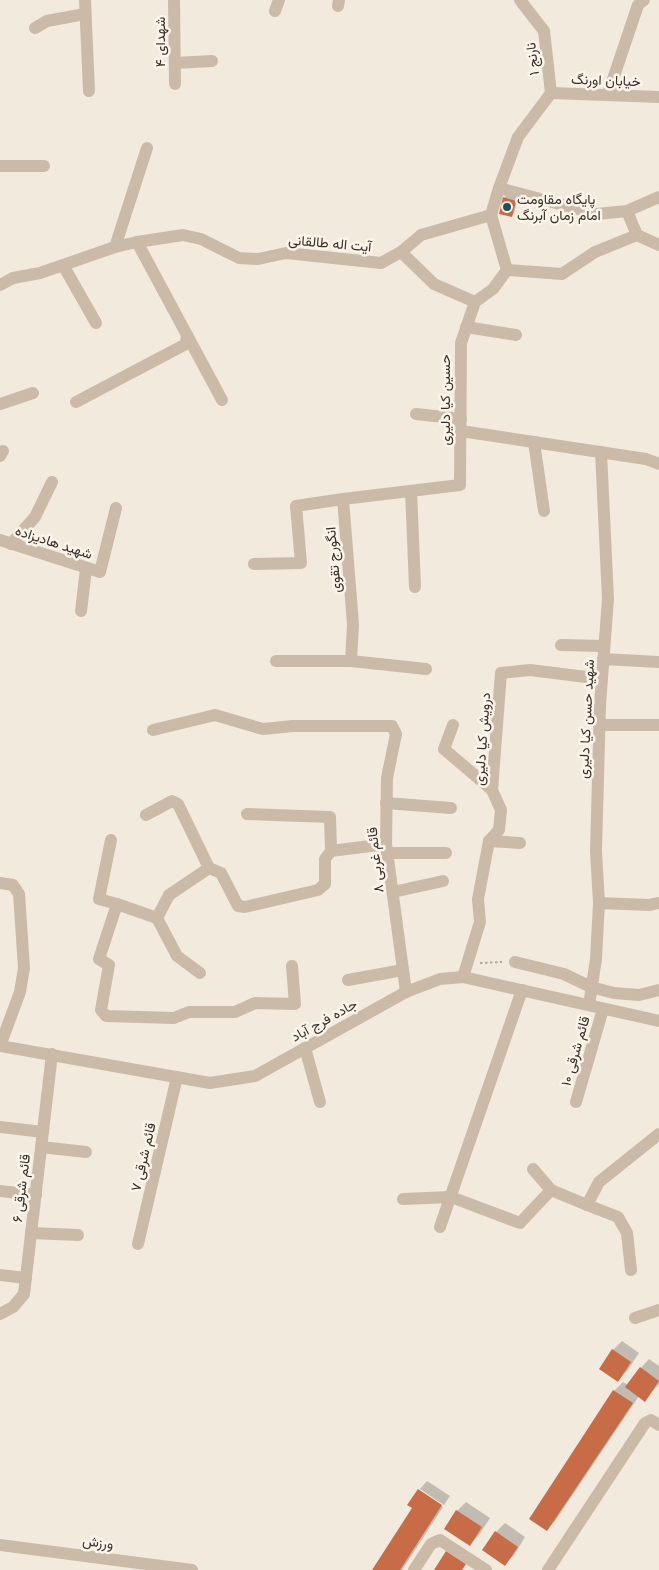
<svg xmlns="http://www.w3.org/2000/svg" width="659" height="1570" font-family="Quicksand,Vazirmatn,sans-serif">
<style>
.shadow{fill:#0003}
.building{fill:#c86c47}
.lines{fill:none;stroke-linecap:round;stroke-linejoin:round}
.path{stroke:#b8a493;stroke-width:2;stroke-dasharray:2.5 2.5;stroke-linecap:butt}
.minor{stroke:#ccbaa9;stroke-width:12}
.poi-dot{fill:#1d545b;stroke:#faf4ea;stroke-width:2}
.labels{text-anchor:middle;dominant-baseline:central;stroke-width:5;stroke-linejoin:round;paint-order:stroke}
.street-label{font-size:14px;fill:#392f29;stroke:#faf4ea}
.poi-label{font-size:14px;fill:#392f29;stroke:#faf4ea;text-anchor:start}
</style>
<rect width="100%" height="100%" fill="#f3eade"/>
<g class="shadow">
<path d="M 507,195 L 518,198 L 514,213 L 512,216 L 504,198 Z"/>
<path d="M 622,1341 L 639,1353 L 627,1371 L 618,1380 L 613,1350 Z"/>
<path d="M 649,1359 L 659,1366 L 659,1384 L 645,1400 L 639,1396 L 555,1521 L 546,1530 L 530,1519 L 614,1391 L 623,1382 L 628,1385 L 641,1368 Z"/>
<path d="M 427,1481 L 450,1496 L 444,1505 L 420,1489 Z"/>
<path d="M 419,1491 L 443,1507 L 402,1570 L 374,1570 L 414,1508 Z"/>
<path d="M 466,1502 L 490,1518 L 479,1535 L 470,1544 L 457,1511 Z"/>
<path d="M 505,1523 L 525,1537 L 514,1555 L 505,1564 L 496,1532 Z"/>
</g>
<g class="building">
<path d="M 503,197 L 516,201 L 512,217 L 499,214 Z"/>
<path d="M 612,1349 L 631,1362 L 618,1382 L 599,1369 Z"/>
<path d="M 640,1367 L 659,1381 L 645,1402 L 625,1387 Z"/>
<path d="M 613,1390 L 633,1403 L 547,1531 L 529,1519 Z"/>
<path d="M 418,1489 L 442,1505 L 400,1570 L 372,1570 L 412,1508 L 407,1505 Z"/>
<path d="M 456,1510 L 482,1527 L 470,1546 L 444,1529 Z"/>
<path d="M 495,1531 L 518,1547 L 505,1566 L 482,1550 Z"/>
<path d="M 446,1551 L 466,1564 L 462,1570 L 434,1570 Z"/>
</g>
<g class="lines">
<path class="path" d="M 480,963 L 502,962"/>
<g class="minor">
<path d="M 85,0 L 89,91"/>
<path d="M 174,0 L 175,84"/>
<path d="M 520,0 L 544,31 L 551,93"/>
<path d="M 338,6 L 339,0"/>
<path d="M 275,11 L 279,0"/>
<path d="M 35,28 L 47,21 L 85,14"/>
<path d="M 175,63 L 212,61"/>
<path d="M 551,93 L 659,97"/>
<path d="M 608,94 L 638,5 L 644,0"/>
<path d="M 0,166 L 44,166"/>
<path d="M 499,188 L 597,214 L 627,211 L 659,197"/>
<path d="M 627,211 L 637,235 L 659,245"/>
<path d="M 491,215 L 507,270"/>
<path d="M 115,247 L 147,148"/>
<path d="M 401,252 L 434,284 L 475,302"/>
<path d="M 63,265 L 96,323"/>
<path d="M 507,270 L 562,274 L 595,252 L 637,235"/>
<path d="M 0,285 L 13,278 L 40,273 L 115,247 L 137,242 L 183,235 L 201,239 L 239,258 L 258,259 L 286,253 L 381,263 L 401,252 L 421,235 L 491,215 L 499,188 L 518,137 L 551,93"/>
<path d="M 466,327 L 516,335"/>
<path d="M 187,335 L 222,400"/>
<path d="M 76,402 L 186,344 L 187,335 L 137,242"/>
<path d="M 0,404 L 33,393"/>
<path d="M 416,414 L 461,419"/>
<path d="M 461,431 L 646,459 L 659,464"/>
<path d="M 534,442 L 544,511"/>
<path d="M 0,456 L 3,451"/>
<path d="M 411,491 L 415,587"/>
<path d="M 0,540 L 100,572 L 116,508"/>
<path d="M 11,544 L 35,517 L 52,482"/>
<path d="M 254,564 L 301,563 L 296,506 L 343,499"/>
<path d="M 81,611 L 86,569"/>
<path d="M 561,645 L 604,646"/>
<path d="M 603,659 L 659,662"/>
<path d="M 276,661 L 351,661"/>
<path d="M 426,669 L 351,661 L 353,624 L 343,499 L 460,485 L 461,343 L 475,302 L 493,289 L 507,270"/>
<path d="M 453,725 L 444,749 L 492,790"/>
<path d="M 599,725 L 659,725"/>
<path d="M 153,730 L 215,715 L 263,729 L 293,726 L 392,726 L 396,734 L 387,778 L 386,844 L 406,992"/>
<path d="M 386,803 L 451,808"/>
<path d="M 247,814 L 330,817 L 331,851"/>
<path d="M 146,815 L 172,801 L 178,804 L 209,868"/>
<path d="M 111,840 L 99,899 L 117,904"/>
<path d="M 489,841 L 520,843"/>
<path d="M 387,853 L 446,853"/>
<path d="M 0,883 L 13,885 L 19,894 L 24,968 L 20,992 L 0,1046"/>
<path d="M 393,892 L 443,881"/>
<path d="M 599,903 L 649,905 L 659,903"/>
<path d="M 157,918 L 169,895 L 209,868 L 221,873 L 238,906 L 245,907 L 318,890 L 325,884 L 325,859 L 331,851 L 386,844"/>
<path d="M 515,962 L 564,974 L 591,987 L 614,993 L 639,995 L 659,990"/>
<path d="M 200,973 L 177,956 L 157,918 L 117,904 L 99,959 L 109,965 L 101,1010 L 106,1016 L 174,1018 L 189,1012 L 235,1012 L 255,1003 L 295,1004 L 292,966"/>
<path d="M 463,977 L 480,922 L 478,899 L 489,841 L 499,830 L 501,810 L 492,790 L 501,673 L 530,670 L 602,679"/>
<path d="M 348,980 L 403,970"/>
<path d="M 589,1005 L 596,959 L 599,903 L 596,851 L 600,705 L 608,599 L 601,452"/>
<path d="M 0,1046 L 210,1083 L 255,1076 L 406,992 L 440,979 L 463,977 L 659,1021"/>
<path d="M 305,1048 L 320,1102"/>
<path d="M 576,1102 L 603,1009"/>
<path d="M 0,1127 L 43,1132"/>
<path d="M 41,1147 L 86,1152"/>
<path d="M 533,1169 L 551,1190"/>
<path d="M 0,1191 L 36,1195"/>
<path d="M 403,1199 L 451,1197 L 520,1223 L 551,1190 L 587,1205"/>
<path d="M 440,1227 L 522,990"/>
<path d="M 31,1233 L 78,1235"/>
<path d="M 138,1244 L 177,1077"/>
<path d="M 631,1270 L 627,1233 L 618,1217 L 587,1205 L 599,1182 L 659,1134"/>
<path d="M 0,1275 L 26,1278"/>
<path d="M 0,1314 L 13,1307 L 24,1294 L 52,1054"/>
<path d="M 635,1318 L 659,1310"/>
<path d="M 0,1545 L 192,1570"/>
<path d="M 414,1570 L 431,1544 L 440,1540 L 486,1570"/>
<path d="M 548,1570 L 645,1423 L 651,1420 L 659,1425"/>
</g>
</g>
<circle class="poi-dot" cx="507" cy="207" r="5"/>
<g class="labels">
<g class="street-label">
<text transform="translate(160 42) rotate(-90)">شهدای ۴</text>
<text transform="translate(532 59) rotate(-97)">نارنج ۱</text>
<text transform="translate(606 80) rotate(2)">خیابان اورنگ</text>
<text transform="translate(330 243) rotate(5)">آیت اله طالقانی</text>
<text transform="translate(445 400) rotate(-90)">حسین کیا دلیری</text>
<text transform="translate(54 542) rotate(18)">شهید هادیزاده</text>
<text transform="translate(333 560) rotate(-95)">انگورج تقوی</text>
<text transform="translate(586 719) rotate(-87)">شهید حسن کیا دلیری</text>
<text transform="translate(482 739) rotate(-86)">درویش کیا دلیری</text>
<text transform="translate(375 860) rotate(-96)">قائم غربی ۸</text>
<text transform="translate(324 1020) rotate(-29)">جاده فرج آباد</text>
<text transform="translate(575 1051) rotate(-74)">قائم شرقی ۱۰</text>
<text transform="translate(143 1157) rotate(-77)">قائم شرقی ۷</text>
<text transform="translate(21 1188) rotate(-83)">قائم شرقی ۶</text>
<text transform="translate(98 1542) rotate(7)">ورزش</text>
</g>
<g class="poi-label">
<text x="517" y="199">پایگاه مقاومت<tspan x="517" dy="16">امام زمان آبرنگ</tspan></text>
</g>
</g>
</svg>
